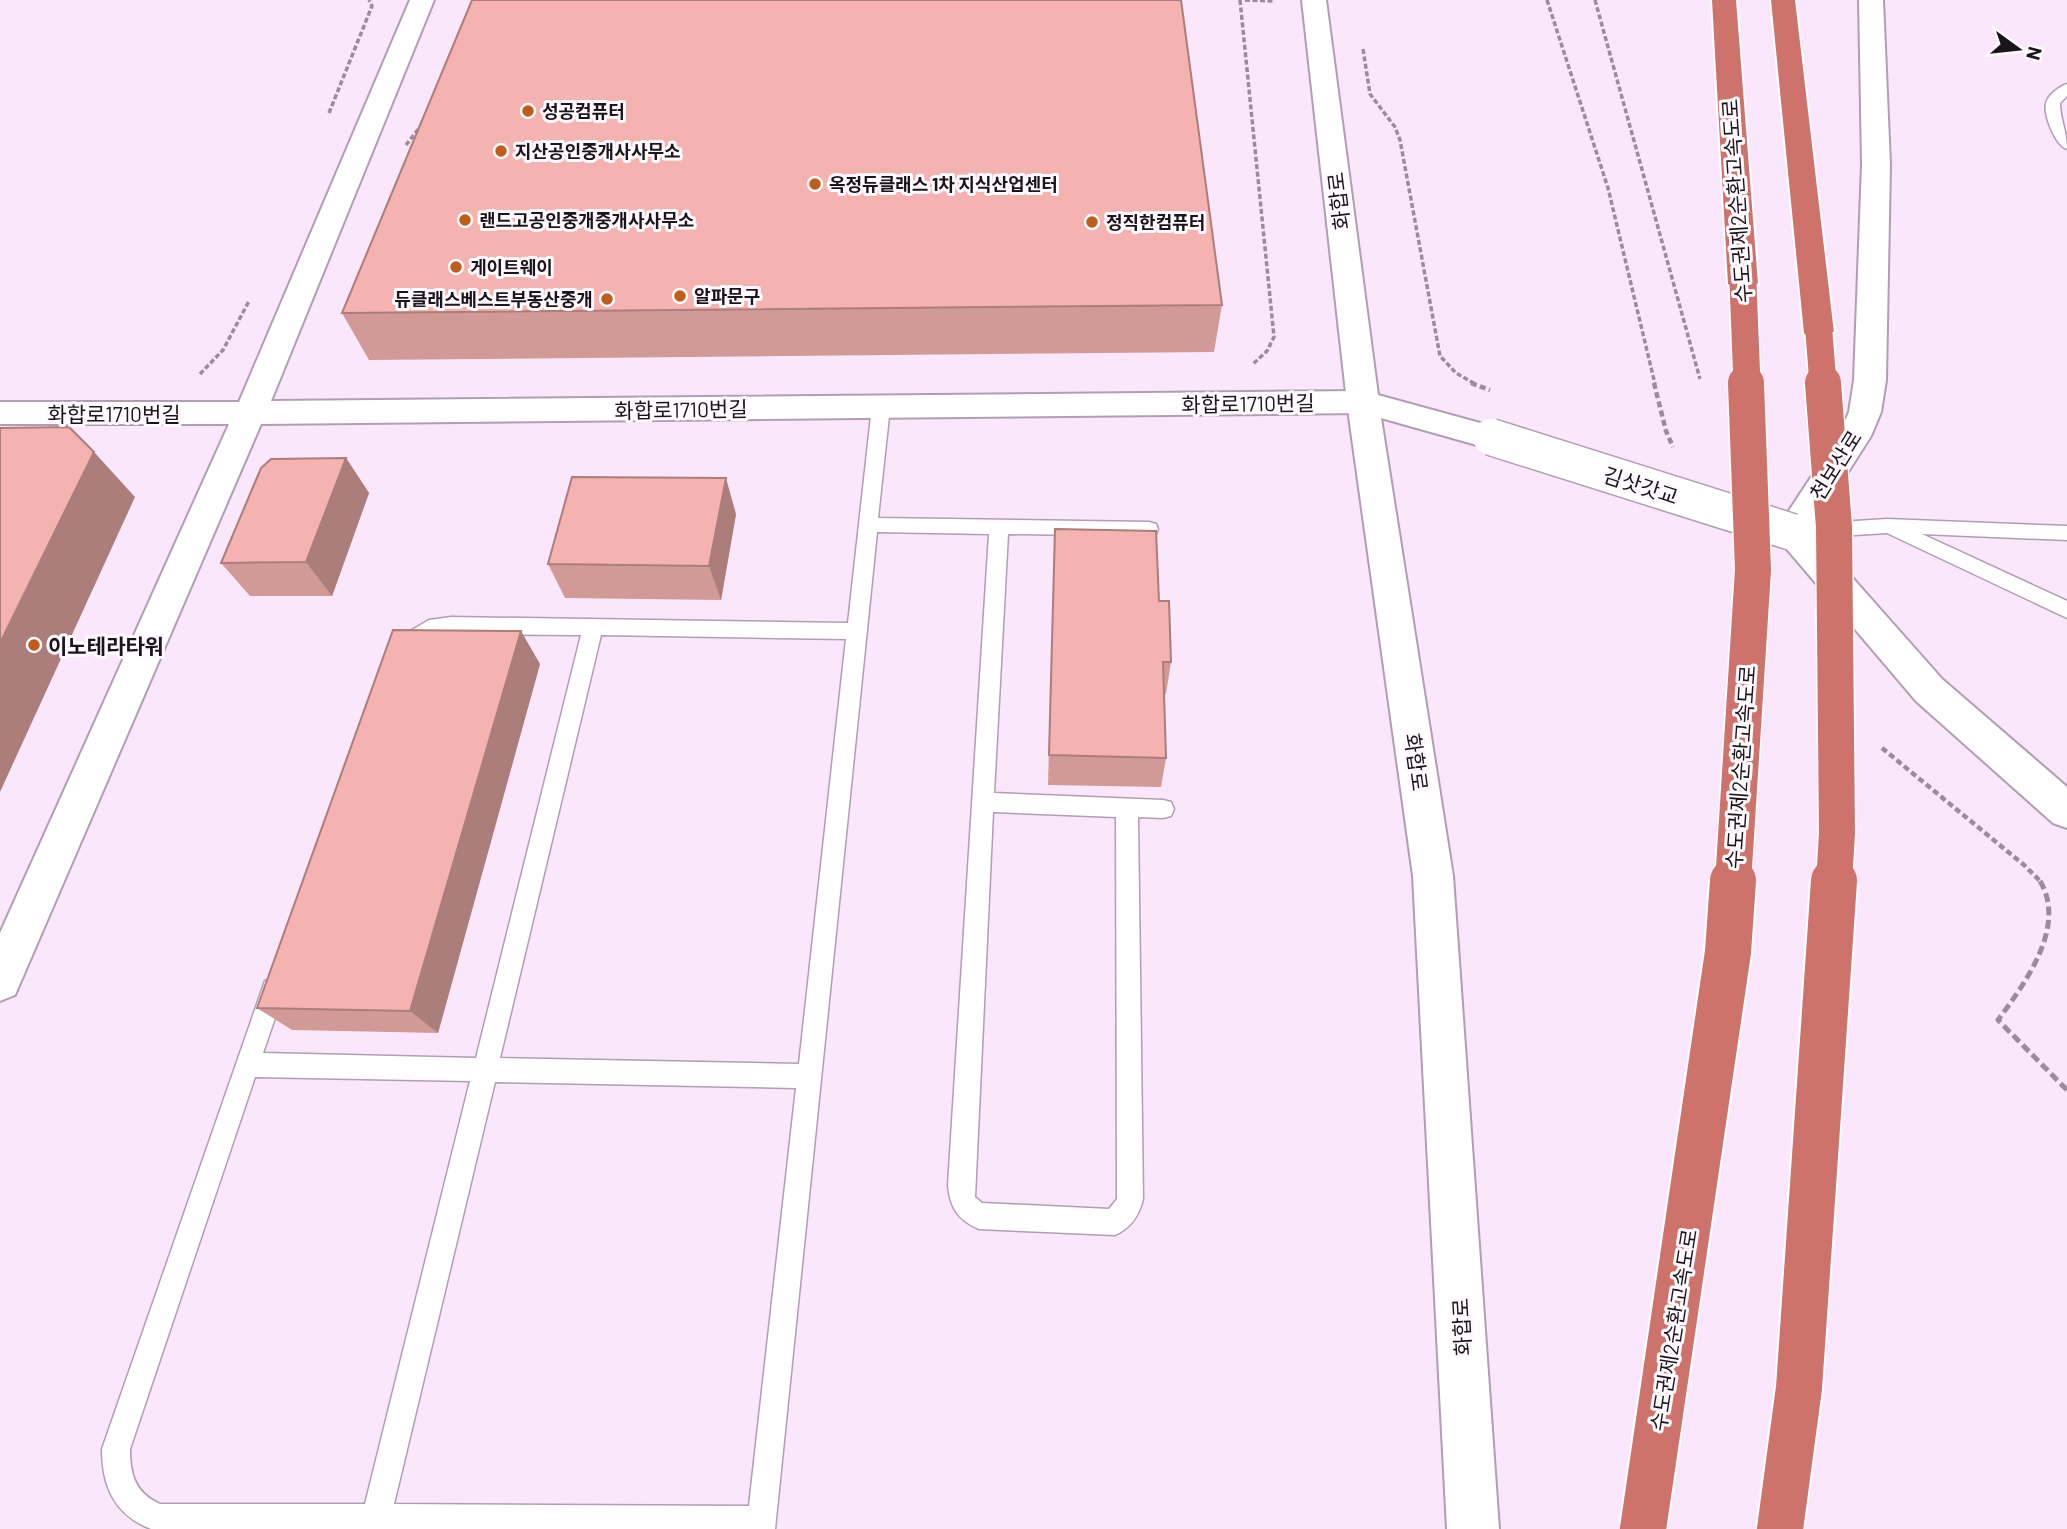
<svg xmlns="http://www.w3.org/2000/svg" width="2067" height="1529" font-family="Barlow,'Noto Sans KR',sans-serif">
<style>
.lines{fill:none;stroke-linecap:round;stroke-linejoin:round}
.service-casing{stroke:#b09eb2;stroke-width:3}
.minor-casing{stroke:#b09eb2;stroke-width:4}
.secondary-casing{stroke:#b09eb2;stroke-width:4}
.motorway-casing{stroke:#fff;stroke-width:4}
.path-far2{stroke:#9a8c9b;stroke-width:3.5;stroke-dasharray:5 2.5;stroke-linecap:butt}
.path-far1{stroke:#9a8c9b;stroke-width:4.5;stroke-dasharray:6 3.5;stroke-linecap:butt}
.path{stroke:#9a8c9b;stroke-width:5;stroke-dasharray:9 4.5;stroke-linecap:butt}
.service{fill:#fff;fill-rule:evenodd}
.minor{fill:#fff;fill-rule:evenodd}
.secondary{fill:#fff;fill-rule:evenodd}
.motorway{fill:#cd736c;fill-rule:evenodd}
.secondary-bridge-casing{stroke:#b09eb2;stroke-width:39;stroke-linecap:butt}
.motorway-bridge-far2-casing{stroke:#fff;stroke-width:30;stroke-linecap:butt}
.motorway-bridge-far1-casing{stroke:#fff;stroke-width:39;stroke-linecap:butt}
.motorway-bridge-casing{stroke:#fff;stroke-width:50;stroke-linecap:butt}
.secondary-bridge{stroke:#fff;stroke-width:36}
.motorway-bridge-far2{stroke:#cd736c;stroke-width:27}
.motorway-bridge-far1{stroke:#cd736c;stroke-width:36}
.motorway-bridge{stroke:#cd736c;stroke-width:46}
.wall{fill:#d29a97}
.shaded-wall{fill:#ab7d7b}
.building{fill:#f4b3b0;stroke:#ab7d7b;stroke-width:2}
.poi-dot{fill:#be5e1a;stroke:#fefafe;stroke-width:2.5}
.labels{text-anchor:middle;dominant-baseline:central;stroke-width:6;stroke-linejoin:round;paint-order:stroke}
.far-poi-label{font-size:18px;font-weight:bold;fill:#1b141b;stroke:#fefafe;text-anchor:start}
.street-label{font-size:21px;fill:#1b141b;stroke:#fefafe}
.poi-label{font-size:21px;font-weight:bold;fill:#1b141b;stroke:#fefafe;text-anchor:start}
</style>
<rect width="100%" height="100%" fill="#fae7fc"/>
<g class="lines">
<g class="service-casing">
<g id="service">
<path d="M 2067,84 L 2067,96 L 2060,103 C 2060,119 2067,131 2067,149 C 2056,146 2043,115 2046,103 C 2048,95 2060,86 2067,84 Z"/>
<path d="M 881,401 L 890,407 L 878,518 L 1149,522 L 1156,524 L 1158,529 L 1156,534 L 1149,536 L 1008,534 L 994,793 L 1163,800 L 1171,802 L 1174,809 L 1171,816 L 1163,818 L 1138,817 L 1143,1199 C 1139,1216 1131,1228 1115,1235 L 979,1229 C 958,1220 950,1208 948,1185 L 989,534 L 877,532 L 775,1529 L 151,1529 C 115,1515 102,1487 102,1449 L 265,981 L 273,978 L 281,981 L 285,989 L 263,1053 L 476,1058 L 581,635 L 439,634 L 402,654 L 395,652 L 392,646 L 395,640 L 429,620 L 451,617 L 848,623 L 872,407 ZM 601,635 L 846,639 L 799,1064 L 500,1058 ZM 993,812 L 1116,817 L 1117,1199 L 1109,1209 L 982,1203 L 975,1197 ZM 255,1077 L 470,1081 L 365,1504 L 160,1504 C 135,1493 130,1474 130,1449 ZM 495,1082 L 796,1088 L 749,1506 L 394,1504 Z"/>
<path d="M 1887,519 L 2067,526 L 2067,540 L 1922,534 L 2067,601 L 2067,618 L 1887,533 L 1792,539 L 1785,537 L 1783,532 L 1785,527 L 1792,525 Z"/>
</g>
</g>
<g class="minor-casing">
<g id="minor">
<path d="M 410,0 L 434,0 L 271,401 L 1363,391 L 1374,394 L 1379,402 L 1374,410 L 1363,413 L 261,424 L 15,995 L 0,1001 L 0,933 L 229,424 L 0,424 L 0,402 L 239,402 Z"/>
<path d="M 1859,0 L 1883,0 L 1890,164 L 1886,380 L 1881,412 L 1871,436 L 1804,541 L 1792,545 L 1780,541 L 1775,532 L 1840,433 L 1849,412 L 1854,380 L 1862,164 Z"/>
</g>
</g>
<g class="secondary-casing">
<g id="secondary">
<path d="M 1302,0 L 1326,0 L 1378,395 L 1502,429 L 1507,437 L 1502,445 L 1491,449 L 1381,418 L 1453,876 L 1499,1529 L 1447,1529 L 1413,876 L 1347,402 Z"/>
<path d="M 1792,519 L 1804,523 L 1942,679 L 2067,787 L 2067,828 L 2053,823 L 1916,701 L 1780,541 L 1775,532 L 1780,523 Z"/>
</g>
</g>
<g class="motorway-casing">
<g id="motorway">
<path d="M 1712,0 L 1736,0 L 1758,284 L 1753,291 L 1743,294 L 1733,291 L 1728,284 Z"/>
<path d="M 1771,0 L 1795,0 L 1834,333 L 1830,340 L 1819,343 L 1808,340 L 1804,333 Z"/>
</g>
</g>
<g class="path-far2">
<path d="M 1240,0 L 1274,337 L 1267,351 L 1253,364"/>
<path d="M 1245,0 L 1275,1"/>
<path d="M 1547,0 L 1608,188 L 1655,384"/>
<path d="M 1595,0 L 1700,379"/>
<path d="M 1363,49 L 1370,94 L 1395,127 L 1400,140 L 1440,356 L 1456,373 L 1475,384"/>
<path d="M 329,113 L 372,6 L 369,0"/>
<path d="M 406,145 L 420,127"/>
<path d="M 200,374 L 223,350 L 249,301"/>
</g>
<g class="path-far1">
<path d="M 1471,383 L 1490,390"/>
<path d="M 1654,383 L 1666,431 L 1673,447"/>
<path d="M 1882,748 L 2024,865 L 2042,883"/>
</g>
<path class="path" d="M 2040,881 C 2067,926 2026,982 1998,1020 L 2067,1090"/>
<use href="#service" class="service"/>
<use href="#minor" class="minor"/>
<use href="#secondary" class="secondary"/>
<use href="#motorway" class="motorway"/>
<g class="secondary-bridge-casing">
<path id="secondary-bridge" d="M 1491,437 L 1792,532"/>
</g>
<g class="motorway-bridge-far2-casing">
<g id="motorway-bridge-far2">
<path d="M 1743,284 L 1747,384"/>
<path d="M 1819,333 L 1823,384"/>
</g>
</g>
<g class="motorway-bridge-far1-casing">
<g id="motorway-bridge-far1">
<path d="M 1823,383 L 1834,527 L 1837,833 L 1834,883"/>
<path d="M 1733,883 L 1753,570 L 1746,383"/>
</g>
</g>
<g class="motorway-bridge-casing">
<g id="motorway-bridge">
<path d="M 1643,1529 L 1728,952 L 1733,881"/>
<path d="M 1780,1529 L 1799,1388 L 1834,881"/>
</g>
</g>
<use href="#secondary-bridge" class="secondary-bridge"/>
<use href="#motorway-bridge-far2" class="motorway-bridge-far2"/>
<use href="#motorway-bridge-far1" class="motorway-bridge-far1"/>
<use href="#motorway-bridge" class="motorway-bridge"/>
</g>
<g class="wall">
<path d="M 1222,305 L 1214,352 L 369,360 L 342,313 Z"/>
<path d="M 346,458 L 369,493 L 332,596 L 250,596 L 221,563 Z"/>
<path d="M 736,514 L 721,600 L 565,598 L 548,564 Z"/>
<path d="M 1055,529 L 1159,601 L 1171,662 L 1166,694 L 1164,694 L 1166,758 L 1161,787 L 1048,785 Z"/>
<path d="M 540,664 L 438,1033 L 292,1030 L 257,1008 Z"/>
</g>
<g class="shaded-wall">
<path d="M 94,452 L 135,497 L 0,792 L 0,643 Z"/>
<path d="M 346,458 L 369,493 L 332,596 L 306,562 Z"/>
<path d="M 726,478 L 736,514 L 721,600 L 709,566 Z"/>
<path d="M 521,631 L 540,664 L 438,1033 L 410,1011 Z"/>
</g>
<g class="building">
<path d="M 472,0 L 1181,0 L 1222,305 L 342,313 Z"/>
<path d="M 69,427 L 94,452 L 0,643 L 0,428 Z"/>
<path d="M 346,458 L 306,562 L 221,563 L 261,468 L 271,459 Z"/>
<path d="M 572,477 L 726,478 L 709,566 L 548,564 Z"/>
<path d="M 1055,529 L 1156,531 L 1159,601 L 1169,601 L 1171,662 L 1163,662 L 1166,758 L 1049,755 Z"/>
<path d="M 393,630 L 521,631 L 410,1011 L 257,1008 Z"/>
</g>
<g class="poi-dot">
<circle cx="528" cy="111" r="7"/>
<circle cx="501" cy="151" r="7"/>
<circle cx="815" cy="184" r="7"/>
<circle cx="465" cy="220" r="7"/>
<circle cx="1092" cy="222" r="7"/>
<circle cx="456" cy="267" r="7"/>
<circle cx="680" cy="296" r="7"/>
<circle cx="607" cy="299" r="7"/>
<circle cx="34" cy="645" r="7"/>
</g>
<g class="labels">
<g class="far-poi-label">
<text x="542" y="111">성공컴퓨터</text>
<text x="515" y="151">지산공인중개사사무소</text>
<text x="829" y="184">옥정듀클래스 1차 지식산업센터</text>
<text x="479" y="220">랜드고공인중개중개사사무소</text>
<text x="1106" y="222">정직한컴퓨터</text>
<text x="470" y="267">게이트웨이</text>
<text x="694" y="296">알파문구</text>
<text x="593" y="299" text-anchor="end">듀클래스베스트부동산중개</text>
</g>
<g class="street-label">
<text transform="translate(1338 201) rotate(-97)">화합로</text>
<text transform="translate(1736 201) rotate(-94)">수도권제2순환고속도로</text>
<text transform="translate(1248 403) rotate(-1)">화합로1710번길</text>
<text transform="translate(681 409) rotate(-1)">화합로1710번길</text>
<text x="114" y="413">화합로1710번길</text>
<text transform="translate(1835 465) rotate(-58)">천보산로</text>
<text transform="translate(1641 485) rotate(18)">김삿갓교</text>
<text transform="translate(1417 762) rotate(82)">화합로</text>
<text transform="translate(1740 767) rotate(-86)">수도권제2순환고속도로</text>
<text transform="translate(1461 1327) rotate(-93)">화합로</text>
<text transform="translate(1673 1330) rotate(-81)">수도권제2순환고속도로</text>
</g>
<g class="poi-label">
<text x="48" y="645">이노테라타워</text>
</g>
</g>
<g transform="translate(2018 49) rotate(105)" stroke="#fefafe" stroke-width="5" paint-order="stroke">
<path d="M0-5L12 26L0 18L-12 26Z" fill="#1b141b"/>
<text y="-10" font-size="19" font-weight="bold" text-anchor="middle" fill="#1b141b">N</text>
</g>
</svg>
